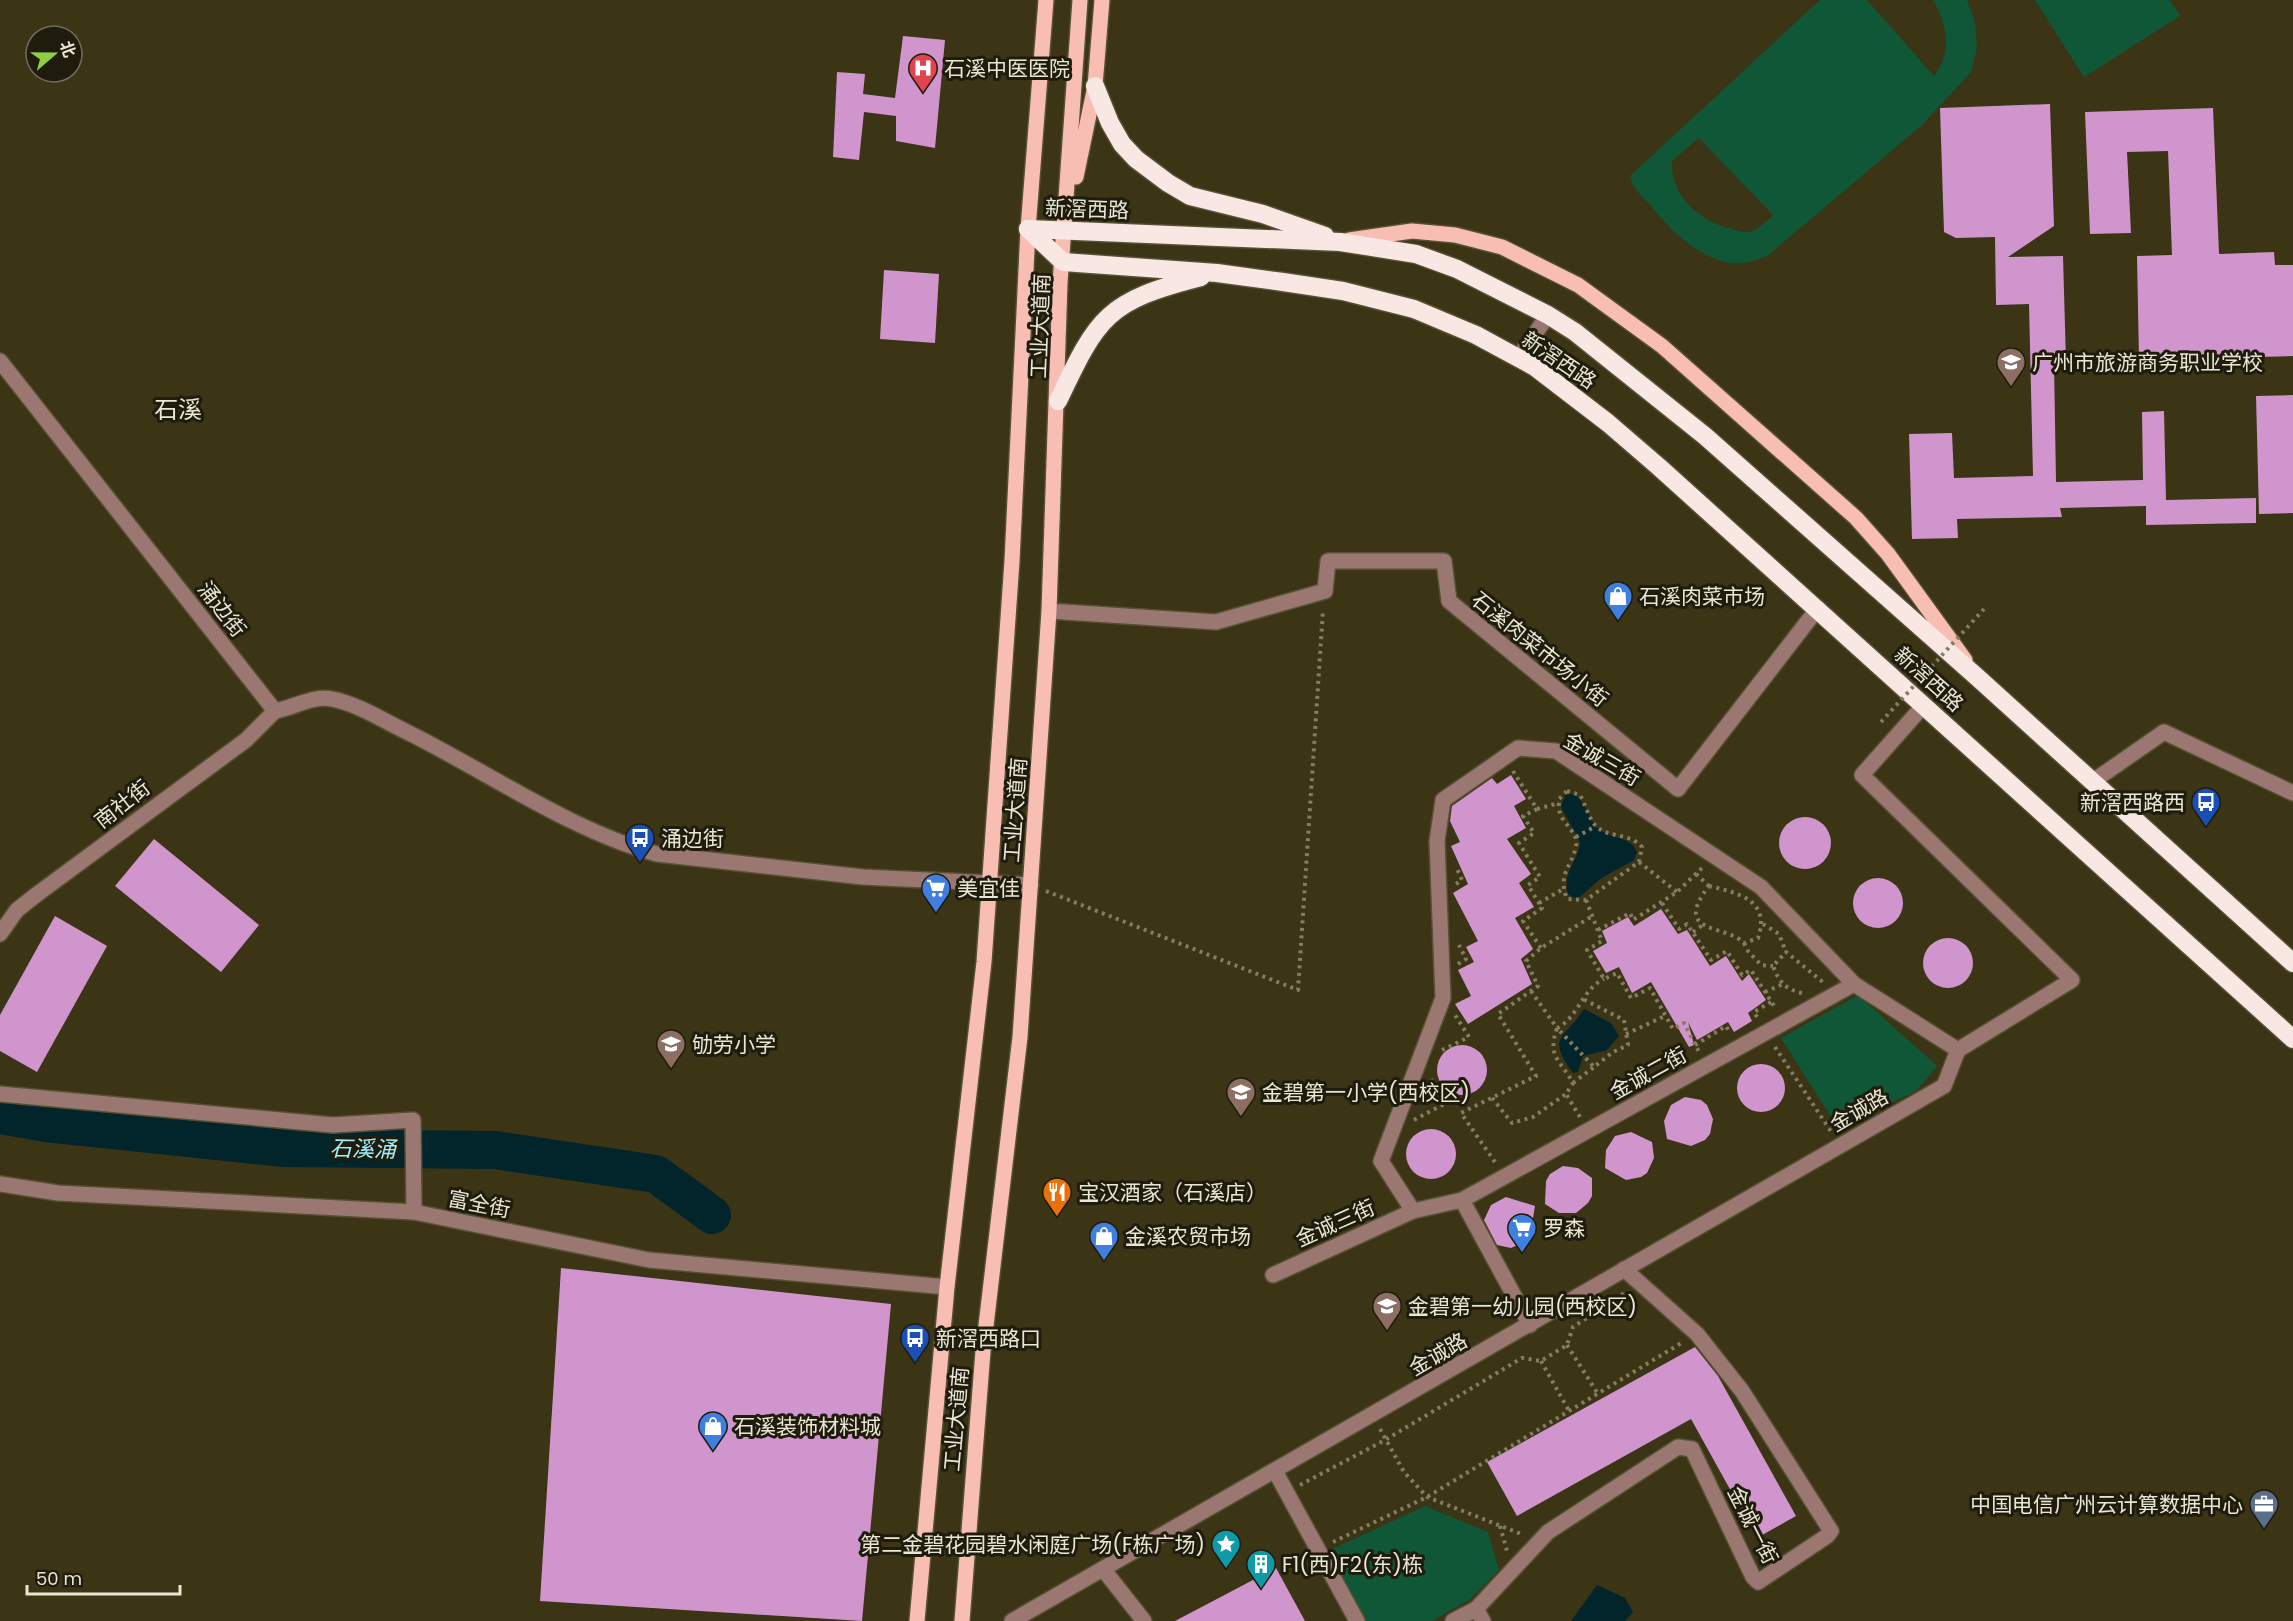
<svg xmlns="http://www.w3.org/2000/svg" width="2293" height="1621" font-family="Poppins,'Noto Sans SC',sans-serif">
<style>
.green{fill:#105738;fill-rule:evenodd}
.water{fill:#02252b}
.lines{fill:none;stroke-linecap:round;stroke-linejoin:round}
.river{stroke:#02252b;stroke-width:38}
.building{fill:#d095cc}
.minor-casing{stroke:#575034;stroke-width:18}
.major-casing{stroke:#575034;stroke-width:18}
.highway-casing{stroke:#575034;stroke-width:21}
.path{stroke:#837d63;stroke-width:4;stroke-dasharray:3 4.5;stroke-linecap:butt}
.minor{stroke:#9b7771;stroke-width:15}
.major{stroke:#f8beb3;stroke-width:15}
.highway{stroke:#f9e7e4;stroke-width:18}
.path-bridge{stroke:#837d63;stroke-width:4;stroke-dasharray:3 4.5;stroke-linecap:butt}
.labels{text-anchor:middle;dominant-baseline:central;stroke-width:6;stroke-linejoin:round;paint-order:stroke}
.poi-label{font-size:21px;fill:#eae6d4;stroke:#1f1c0e;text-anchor:start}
.street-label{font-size:21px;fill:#eae6d4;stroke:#1f1c0e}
.water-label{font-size:22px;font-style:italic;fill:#9feefb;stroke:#1f1c0e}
.quarter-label{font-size:24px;fill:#eae6d4;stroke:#1f1c0e}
</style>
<rect width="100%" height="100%" fill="#3b3415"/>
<g class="green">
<path d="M 1820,0 L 1867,0 L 1934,76 C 1953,52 1947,24 1933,0 L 1967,0 L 1975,22 L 1977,48 L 1971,72 L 1921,126 L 1767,256 C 1760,258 1752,262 1744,263 C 1707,267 1672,232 1651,206 C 1642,196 1633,189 1630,176 ZM 1699,138 L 1773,215 C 1768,220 1761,227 1755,230 C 1748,234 1739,231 1732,229 C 1699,221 1671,197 1672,161 Z"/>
<path d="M 2035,0 L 2170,0 L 2180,16 L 2084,77 Z"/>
<path d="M 1858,995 L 1937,1066 L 1916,1091 L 1838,1128 L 1781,1038 Z"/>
<path d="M 1425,1506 L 1488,1532 L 1499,1570 L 1469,1600 L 1432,1621 L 1364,1621 L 1328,1551 Z"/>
</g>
<g class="water">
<path d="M 1573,794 C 1585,800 1587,815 1595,825 C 1606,840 1630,834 1637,852 L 1634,860 L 1600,879 L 1580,897 L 1573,898 L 1568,894 C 1562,870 1579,861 1580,842 L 1561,807 L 1565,795 Z"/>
<path d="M 1584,1009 L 1611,1023 L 1619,1036 L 1607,1050 L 1583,1056 L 1578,1072 L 1573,1073 C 1546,1036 1564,1040 1584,1009 Z"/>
<path d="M 1597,1585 L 1625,1598 L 1633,1612 L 1625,1621 L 1571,1621 Z"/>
</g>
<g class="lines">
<path class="river" d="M 0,1115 L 46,1123 L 283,1148 L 495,1150 L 656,1174 L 712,1215"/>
</g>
<g class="building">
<path d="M 903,36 L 945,40 L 935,148 L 896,141 L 896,116 L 864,112 L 859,160 L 833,157 L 837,72 L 865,74 L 863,94 L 895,98 Z"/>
<path d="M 2050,104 L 2054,226 L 2008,257 L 2063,256 L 2066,362 L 2054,362 L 2056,482 L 2143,480 L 2142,412 L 2164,411 L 2166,500 L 2256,498 L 2256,523 L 2146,525 L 2146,506 L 2060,508 L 2062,517 L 1957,519 L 1958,538 L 1912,539 L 1909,434 L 1952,433 L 1954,478 L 2033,476 L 2029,304 L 1996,305 L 1995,237 L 1956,238 L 1944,232 L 1940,108 Z"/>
<path d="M 2213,108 L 2219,254 L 2274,252 L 2275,265 L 2293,265 L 2293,356 L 2139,360 L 2137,256 L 2172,255 L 2168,151 L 2127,152 L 2131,233 L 2090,234 L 2085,112 Z"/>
<path d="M 884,270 L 939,274 L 935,343 L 880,339 Z"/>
<path d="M 2293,395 L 2293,513 L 2259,514 L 2256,396 Z"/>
<path d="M 1511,775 L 1526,799 L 1514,806 L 1526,828 L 1507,839 L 1531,874 L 1519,883 L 1534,907 L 1515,918 L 1533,949 L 1521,959 L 1532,984 L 1468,1024 L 1455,1004 L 1471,996 L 1458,970 L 1474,962 L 1466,947 L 1478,941 L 1453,893 L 1468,884 L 1451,846 L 1460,842 L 1450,821 L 1452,806 L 1492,778 L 1497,784 Z"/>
<circle cx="1805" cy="843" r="26"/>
<path d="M 154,839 L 259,925 L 221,972 L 115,886 Z"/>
<circle cx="1878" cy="903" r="25"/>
<path d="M 1661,909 L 1678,934 L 1687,930 L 1710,966 L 1726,956 L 1742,981 L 1749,974 L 1766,1000 L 1748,1013 L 1752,1021 L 1734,1032 L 1728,1022 L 1697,1040 L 1688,1022 L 1694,1045 L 1689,1047 L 1651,982 L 1632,993 L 1619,967 L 1606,973 L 1593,951 L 1607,943 L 1602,931 L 1628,917 L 1634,926 Z"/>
<path d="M 55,916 L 107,946 L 37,1072 L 0,1051 L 0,1015 Z"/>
<circle cx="1948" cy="963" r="25"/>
<circle cx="1462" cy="1070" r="25"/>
<circle cx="1761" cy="1088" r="24"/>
<path d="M 1685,1097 L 1701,1100 L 1707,1105 L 1713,1119 L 1710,1134 L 1705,1140 L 1691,1146 L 1667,1139 L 1664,1121 L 1671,1105 Z"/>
<circle cx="1431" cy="1154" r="25"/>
<path d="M 1631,1132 L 1652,1142 L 1654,1158 L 1647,1173 L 1641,1177 L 1626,1180 L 1605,1168 L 1606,1150 L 1615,1136 Z"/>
<path d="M 1563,1166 L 1578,1168 L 1592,1178 L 1592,1196 L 1588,1203 L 1576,1213 L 1559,1213 L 1545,1204 L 1546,1181 L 1550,1174 Z"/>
<path d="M 1506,1197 L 1535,1206 L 1530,1236 L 1525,1242 L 1511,1248 L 1497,1245 L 1484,1220 L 1491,1205 Z"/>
<path d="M 561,1268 L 891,1304 L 862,1621 L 540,1601 Z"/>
<path d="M 1695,1347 L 1718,1376 L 1796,1516 L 1757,1538 L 1691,1419 L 1517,1516 L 1487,1462 Z"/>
<path d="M 1276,1568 L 1305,1621 L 1175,1621 Z"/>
</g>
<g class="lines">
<g class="minor-casing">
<g id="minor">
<path d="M 1519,357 L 1548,315"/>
<path d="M 0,361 L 275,711"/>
<path d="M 1049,611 L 1216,622 L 1325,591 L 1328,561 L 1444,561 L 1449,601 L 1678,789 L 1818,608"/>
<path d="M 1924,705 L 1862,775 L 2072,980 L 1958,1050"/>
<path d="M 275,711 C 293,708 313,695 332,699 C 358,704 384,721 407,732 C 486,771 573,832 657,854 L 863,877 L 1031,885"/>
<path d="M 2092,782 L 2164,732 L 2293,793"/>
<path d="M 0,934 L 17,910 L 36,895 L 246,740 L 275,711"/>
<path d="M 0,1094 L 333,1125 L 413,1120 L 414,1212"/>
<path d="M 0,1184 L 58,1193 L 414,1212 L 649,1260 L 947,1287"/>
<path d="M 1462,1200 L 1854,984"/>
<path d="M 1413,1211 L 1462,1200 L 1530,1325"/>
<path d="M 1273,1275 L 1413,1211 L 1381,1161 L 1443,998 L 1437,841 L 1443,800 L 1518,748 L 1556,751 L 1761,887 L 1854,984 L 1958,1050"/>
<path d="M 1275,1471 L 1357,1621"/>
<path d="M 1103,1569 L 1144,1621"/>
<path d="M 1476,1609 L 1548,1532 L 1678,1447 L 1692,1449 L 1753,1577 L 1758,1582 L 1827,1536 L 1831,1531 L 1742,1391 L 1697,1334 L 1624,1269"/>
<path d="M 1012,1621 L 1944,1086 L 1958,1050"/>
<path d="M 1453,1621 L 1476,1609 L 1483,1621"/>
</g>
</g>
<g class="major-casing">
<g id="major">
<path d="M 1076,177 L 1095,86 L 1102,0"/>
<path d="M 1349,240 L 1412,231 L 1455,235 L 1502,247 L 1578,285 L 1662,346 L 1856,518 L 1888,554 L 1965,660"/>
<path d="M 917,1621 L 947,1287 L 984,962 L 1012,561 L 1028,229 L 1046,0"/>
<path d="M 962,1621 L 983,1351 L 1020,1037 L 1049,611 L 1060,283 L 1080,0"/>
</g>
</g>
<g class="highway-casing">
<g id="highway">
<path d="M 1095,86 L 1110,123 L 1122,144 L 1136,159 L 1168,183 L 1190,196 L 1263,214 L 1325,236"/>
<path d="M 1028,229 L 1063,262 L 1217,273 L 1283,282 L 1343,291 L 1414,309 L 1476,335 L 1535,367 L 1608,423 L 1659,467 L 2293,1039"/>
<path d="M 1028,229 L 1340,242 L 1416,254 L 1457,269 L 1548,315 L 1575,332 L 1705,436 L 1977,677 L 2293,963"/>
<path d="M 1058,401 C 1098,316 1107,301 1201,277"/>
</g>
</g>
<g class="path">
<path d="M 1513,771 L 1537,809 L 1559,803"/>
<path d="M 1567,791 L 1580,795 C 1585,804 1589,818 1595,825 C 1608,839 1629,832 1642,847 L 1639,862 L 1586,900 L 1567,899 C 1557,873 1572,867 1576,846 C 1579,833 1563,824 1560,813 C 1558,809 1559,803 1559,799 Z"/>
<path d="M 1537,809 L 1523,816 L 1534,833 L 1519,843 L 1540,877 L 1528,885 L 1542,908 L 1523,921 L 1541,948"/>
<path d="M 1576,837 L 1596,826"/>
<path d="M 1639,862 L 1677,892"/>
<path d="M 1696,874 L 1709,886"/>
<path d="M 1456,884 L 1462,880 L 1457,869"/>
<path d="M 1709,886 C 1738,893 1771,900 1758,938 L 1744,943 C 1726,924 1671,935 1709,886 Z"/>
<path d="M 1046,891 L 1298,990 L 1323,610"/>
<path d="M 1586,900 L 1602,941 L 1587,950 L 1604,979 L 1617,973 L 1631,998 L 1650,988 L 1673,1029 L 1684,1023 L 1699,1052"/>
<path d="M 1539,903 L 1563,889"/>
<path d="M 1662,903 L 1679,929 L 1687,924 L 1711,960 L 1727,951 L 1742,975 L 1751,970 L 1776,1009"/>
<path d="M 1763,924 L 1779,934 L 1786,952"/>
<path d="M 1598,930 L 1630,913 L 1633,920 L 1677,892 L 1702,868"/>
<path d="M 1693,932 L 1703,925"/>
<path d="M 1744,943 L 1748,951 L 1761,965 L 1773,966"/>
<path d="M 1458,964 L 1466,959 L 1459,945"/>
<path d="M 1531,991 L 1557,1028 C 1578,1018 1582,989 1604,979"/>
<path d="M 1765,992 L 1783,984"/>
<path d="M 1802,993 C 1785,989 1779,982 1773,966 L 1786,952 L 1824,983"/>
<path d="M 1757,1017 L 1754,1012 L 1771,1002"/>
<path d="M 1626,1034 L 1665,1016"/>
<path d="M 1695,1045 L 1726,1026 L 1730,1033"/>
<path d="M 1775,1047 L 1832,1133"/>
<path d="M 1442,1050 L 1469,1037 L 1455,1015"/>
<path d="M 1573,1083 L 1594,1067"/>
<path d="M 1492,1098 L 1512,1123 L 1533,1117 L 1566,1094"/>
<path d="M 1580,1117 L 1566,1094 L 1573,1083 C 1560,1059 1547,1058 1557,1028 L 1594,1067 L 1613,1052 L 1628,1045 L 1624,1020 L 1583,999"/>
<path d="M 1414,1120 L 1444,1104 L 1431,1079"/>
<path d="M 1495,1162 L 1461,1113 L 1536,1076 L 1498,1014 L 1538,986 L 1526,961 L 1541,948 L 1594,915"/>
<path d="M 1567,1345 L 1598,1394"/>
<path d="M 1541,1361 L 1569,1411"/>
<path d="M 1380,1429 L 1404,1472 L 1427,1497 L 1524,1535"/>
<path d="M 1300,1485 L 1385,1440 L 1522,1358 L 1541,1361 L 1567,1345 L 1573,1327 L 1626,1292"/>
<path d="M 1500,1526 L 1507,1551"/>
<path d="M 1333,1542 L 1427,1497 L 1683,1342"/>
</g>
<use href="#minor" class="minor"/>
<use href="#major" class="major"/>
<use href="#highway" class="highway"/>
<path class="path-bridge" d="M 1881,722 L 1984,609"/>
</g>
<defs>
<g id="hospital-pin" transform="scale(1.5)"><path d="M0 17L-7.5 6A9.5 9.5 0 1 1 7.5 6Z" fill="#e0444e" stroke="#1f1c0e"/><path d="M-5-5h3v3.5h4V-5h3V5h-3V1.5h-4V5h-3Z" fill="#fff"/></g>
<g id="school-pin" transform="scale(1.5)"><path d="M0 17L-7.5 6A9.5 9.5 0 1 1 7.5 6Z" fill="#8d6e63" stroke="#1f1c0e"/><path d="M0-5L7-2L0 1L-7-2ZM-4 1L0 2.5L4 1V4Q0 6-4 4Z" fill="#fff"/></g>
<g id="shop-pin" transform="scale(1.5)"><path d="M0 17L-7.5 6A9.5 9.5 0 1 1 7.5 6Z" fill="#3f7fe0" stroke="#1f1c0e"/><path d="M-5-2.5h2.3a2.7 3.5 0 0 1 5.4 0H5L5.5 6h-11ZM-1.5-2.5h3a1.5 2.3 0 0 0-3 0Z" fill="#fff"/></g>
<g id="bus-pin" transform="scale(1.5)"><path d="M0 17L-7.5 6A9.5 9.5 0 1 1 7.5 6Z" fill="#1a4fb4" stroke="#1f1c0e"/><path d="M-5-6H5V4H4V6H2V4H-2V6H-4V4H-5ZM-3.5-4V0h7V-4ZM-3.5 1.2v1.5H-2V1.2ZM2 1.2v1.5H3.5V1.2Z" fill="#fff"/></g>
<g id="supermarket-pin" transform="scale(1.5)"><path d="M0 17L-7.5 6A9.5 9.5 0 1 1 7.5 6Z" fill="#3f7fe0" stroke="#1f1c0e"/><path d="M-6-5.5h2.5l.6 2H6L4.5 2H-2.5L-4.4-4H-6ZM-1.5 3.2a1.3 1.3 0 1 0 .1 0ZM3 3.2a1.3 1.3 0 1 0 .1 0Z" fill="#fff"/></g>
<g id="restaurant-pin" transform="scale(1.5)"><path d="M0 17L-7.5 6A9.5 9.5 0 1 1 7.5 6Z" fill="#e8710a" stroke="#1f1c0e"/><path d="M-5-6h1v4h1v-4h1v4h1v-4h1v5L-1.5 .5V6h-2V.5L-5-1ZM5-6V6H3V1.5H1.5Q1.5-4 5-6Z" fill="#fff"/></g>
<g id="office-pin" transform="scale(1.5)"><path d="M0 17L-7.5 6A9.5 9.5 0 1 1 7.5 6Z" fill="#5c6f8a" stroke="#1f1c0e"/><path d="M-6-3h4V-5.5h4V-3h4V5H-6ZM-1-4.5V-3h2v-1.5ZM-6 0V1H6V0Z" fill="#fff"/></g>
<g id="sight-pin" transform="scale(1.5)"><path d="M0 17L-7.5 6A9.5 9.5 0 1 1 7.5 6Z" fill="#0f9aa8" stroke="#1f1c0e"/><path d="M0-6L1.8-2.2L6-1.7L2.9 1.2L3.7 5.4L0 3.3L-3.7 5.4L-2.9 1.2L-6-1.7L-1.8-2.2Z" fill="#fff"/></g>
<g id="building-pin" transform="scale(1.5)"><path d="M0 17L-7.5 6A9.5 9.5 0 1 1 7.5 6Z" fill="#0f9aa8" stroke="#1f1c0e"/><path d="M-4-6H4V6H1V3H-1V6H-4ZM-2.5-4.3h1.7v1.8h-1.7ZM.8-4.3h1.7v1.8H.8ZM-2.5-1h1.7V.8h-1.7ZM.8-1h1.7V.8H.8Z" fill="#fff"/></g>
</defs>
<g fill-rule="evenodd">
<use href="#hospital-pin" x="923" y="68"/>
<use href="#school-pin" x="2011" y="362"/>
<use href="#shop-pin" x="1618" y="596"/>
<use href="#bus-pin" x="2206" y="802"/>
<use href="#bus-pin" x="640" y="838"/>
<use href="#supermarket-pin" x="936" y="888"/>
<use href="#school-pin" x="671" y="1044"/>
<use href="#school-pin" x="1241" y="1092"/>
<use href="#restaurant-pin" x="1057" y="1192"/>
<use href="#supermarket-pin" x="1522" y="1228"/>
<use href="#shop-pin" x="1104" y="1236"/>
<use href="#school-pin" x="1387" y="1306"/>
<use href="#bus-pin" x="915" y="1338"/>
<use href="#shop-pin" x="713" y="1426"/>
<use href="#office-pin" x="2264" y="1504"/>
<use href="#sight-pin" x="1226" y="1544"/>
<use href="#building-pin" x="1261" y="1564"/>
</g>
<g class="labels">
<g class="poi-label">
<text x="944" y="68">石溪中医医院</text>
<text x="2032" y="362">广州市旅游商务职业学校</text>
<text x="1639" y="596">石溪肉菜市场</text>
<text x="2185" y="802" text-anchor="end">新滘西路西</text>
<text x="661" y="838">涌边街</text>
<text x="957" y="888">美宜佳</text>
<text x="692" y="1044">劬劳小学</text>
<text x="1262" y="1092">金碧第一小学(西校区)</text>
<text x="1078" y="1192">宝汉酒家（石溪店）</text>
<text x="1543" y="1228">罗森</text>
<text x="1125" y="1236">金溪农贸市场</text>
<text x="1408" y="1306">金碧第一幼儿园(西校区)</text>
<text x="936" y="1338">新滘西路口</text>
<text x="734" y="1426">石溪装饰材料城</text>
<text x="2243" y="1504" text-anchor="end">中国电信广州云计算数据中心</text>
<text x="1205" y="1544" text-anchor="end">第二金碧花园碧水闲庭广场(F栋广场)</text>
<text x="1282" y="1564">F1(西)F2(东)栋</text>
</g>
<g class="street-label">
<text transform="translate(1087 209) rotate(2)">新滘西路</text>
<text transform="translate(1040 326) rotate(-88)">工业大道南</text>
<text transform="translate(1559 360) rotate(34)">新滘西路</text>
<text transform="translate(222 609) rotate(52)">涌边街</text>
<text transform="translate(1540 649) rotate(39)">石溪肉菜市场小街</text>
<text transform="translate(1929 679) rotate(42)">新滘西路</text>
<text transform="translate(1602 759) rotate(30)">金诚三街</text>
<text transform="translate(122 804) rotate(-38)">南社街</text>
<text transform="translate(1015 810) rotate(-86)">工业大道南</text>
<text transform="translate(1648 1073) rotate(-29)">金诚二街</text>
<text transform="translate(1859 1110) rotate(-30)">金诚路</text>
<text transform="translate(479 1204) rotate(11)">富全街</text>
<text transform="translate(1335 1223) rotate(-24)">金诚三街</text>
<text transform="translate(1438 1354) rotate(-30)">金诚路</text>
<text transform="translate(956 1419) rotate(-85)">工业大道南</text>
<text transform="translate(1753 1525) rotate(63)">金诚一街</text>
</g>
<g class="water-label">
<text transform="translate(363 1149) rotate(1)">石溪涌</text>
</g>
<g class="quarter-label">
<text x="178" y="409">石溪</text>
</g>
</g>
<g transform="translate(54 54) rotate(70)"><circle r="28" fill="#1f1c0e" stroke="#706d5d" stroke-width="1.5"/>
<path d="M0-4.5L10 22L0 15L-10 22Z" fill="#90cd41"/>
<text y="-9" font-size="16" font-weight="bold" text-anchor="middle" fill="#eae6d4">北</text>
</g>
<path d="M27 1585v9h153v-9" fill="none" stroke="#eae6d4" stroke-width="3"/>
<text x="36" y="1585" font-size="18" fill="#eae6d4" stroke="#1f1c0e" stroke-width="4.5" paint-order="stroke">50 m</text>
</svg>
